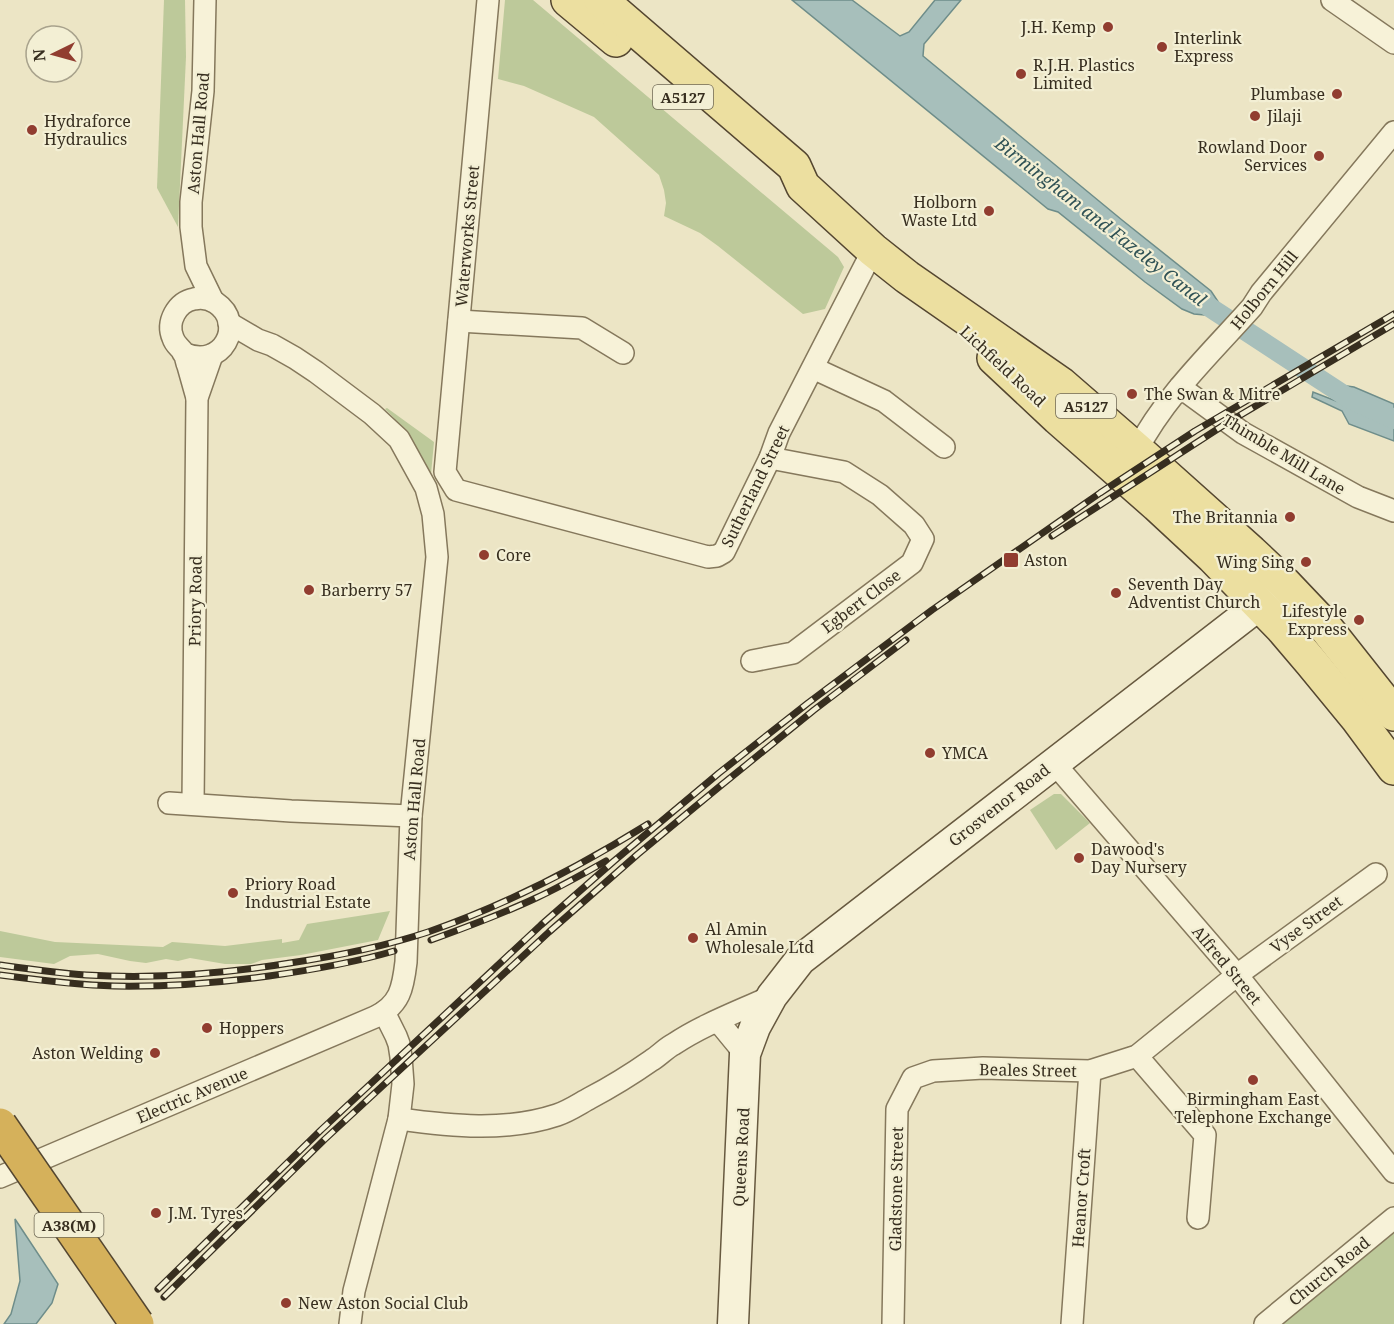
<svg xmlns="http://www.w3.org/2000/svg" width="1394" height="1324" font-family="'Noto Serif',serif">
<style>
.green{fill:#bdc99a}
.water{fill:#a7bfbb;stroke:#6e8d8a;stroke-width:1.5}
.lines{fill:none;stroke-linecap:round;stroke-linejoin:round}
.canal{stroke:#a7bfbb;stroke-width:20}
.street-casing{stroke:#85785c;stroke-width:24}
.secondary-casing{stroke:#67593f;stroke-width:33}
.primary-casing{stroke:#544630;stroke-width:36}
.street{stroke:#f7f2d8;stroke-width:21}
.secondary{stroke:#f7f2d8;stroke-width:30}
.primary{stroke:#ecdfa0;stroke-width:33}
.rail-casing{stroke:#372e1f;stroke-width:7}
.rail{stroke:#f3efd4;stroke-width:4.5;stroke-dasharray:14;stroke-linecap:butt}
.highway-bridge-casing{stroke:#544630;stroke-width:36;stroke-linecap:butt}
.highway-bridge{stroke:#d5b15b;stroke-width:33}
.poi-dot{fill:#913d30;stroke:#f3efd4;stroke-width:2}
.labels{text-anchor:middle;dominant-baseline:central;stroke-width:4.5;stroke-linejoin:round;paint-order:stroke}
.shield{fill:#f3efd4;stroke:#6f6855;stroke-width:1.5}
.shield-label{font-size:15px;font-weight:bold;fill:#372e1f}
.poi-label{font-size:16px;fill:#372e1f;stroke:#f3efd4;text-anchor:start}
.street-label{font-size:16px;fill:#372e1f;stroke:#f3efd4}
.water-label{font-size:18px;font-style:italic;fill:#305255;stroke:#f3efd4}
</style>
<rect width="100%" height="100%" fill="#ece5c5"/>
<g class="green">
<path d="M 164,0 L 185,0 L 186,57 L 178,227 L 157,188 Z"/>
<path d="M 505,0 L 533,0 L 838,257 L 844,267 L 825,309 L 803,314 L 718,246 L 700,233 L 664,216 L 666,203 L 664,190 L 659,175 L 594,117 L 524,86 L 498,79 Z"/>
<path d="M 387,408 L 434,442 L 431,474 C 418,448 406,429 385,409 Z"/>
<path d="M 1054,794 L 1061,794 L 1090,823 L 1056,850 L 1030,810 Z"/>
<path d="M 390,911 L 378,940 L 301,955 L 262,960 L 251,964 L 225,964 L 190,958 L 178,961 L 166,959 L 146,963 L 130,961 L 98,954 L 70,956 L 54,964 L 0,957 L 0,931 L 55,942 L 163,947 L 172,942 L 225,946 L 282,939 L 282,943 L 299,940 L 307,924 Z"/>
<path d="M 1394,1233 L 1394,1324 L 1282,1324 Z"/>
</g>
<g class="water">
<path d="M 792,0 L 852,0 L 900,36 L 909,32 L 935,0 L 961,0 L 924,44 L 923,56 L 1122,220 L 1211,291 L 1225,312 L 1219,318 L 1216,316 L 1194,314 L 1182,309 L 1145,282 L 1058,212 L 1048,209 Z"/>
<path d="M 1325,383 L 1354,387 L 1394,404 L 1394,441 L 1349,424 L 1342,411 L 1312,397 L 1313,392 L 1336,401 Z"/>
<path d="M 15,1219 L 58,1284 L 52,1303 L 36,1324 L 4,1324 L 11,1314 L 20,1281 Z"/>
</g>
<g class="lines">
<path class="canal" d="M 1200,301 L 1350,399 L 1394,419"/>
<g class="street-casing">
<g id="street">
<path d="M 205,0 L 203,91 L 191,202 L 191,227 L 196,266 L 213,301"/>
<path d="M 488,0 L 445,472 L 456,490 L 708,557 L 717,556 L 724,552 L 770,458 L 779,433 L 873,250"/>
<path d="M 1332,0 L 1394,43"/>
<path d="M 459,321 L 582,328 L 623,353"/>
<path d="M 183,353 C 223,371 246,323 216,303 C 210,299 202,297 194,299 C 177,302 166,322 173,338 C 175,345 180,347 184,353 C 186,357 186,362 188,366 C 191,377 194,387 197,398"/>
<path d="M 813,368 L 884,401 L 944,447"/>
<path d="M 1180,387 L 1243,433 L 1358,497 L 1394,511"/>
<path d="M 1137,450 C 1165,396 1212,352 1252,307 L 1261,293 L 1394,132"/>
<path d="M 752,661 L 793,653 L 912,563 L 923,539 L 914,525 L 880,495 L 844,472 L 770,458"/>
<path d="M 1054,763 L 1237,975 L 1394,1172"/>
<path d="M 169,803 L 291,811 L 411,816"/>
<path d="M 193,804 L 197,398 L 212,355"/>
<path d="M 715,1022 L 722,1026 L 745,1054"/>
<path d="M 1137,1056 L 1205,1135 L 1198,1218"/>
<path d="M 399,1119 C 451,1126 506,1132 557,1115 C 569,1111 579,1104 590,1098 C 611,1087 632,1074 652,1060 C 660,1055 666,1048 674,1044 C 704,1024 740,1011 772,996"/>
<path d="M 0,1177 L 375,1017 C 400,1005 403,988 406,962 L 411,816 L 437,557 L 433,514 L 426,488 L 399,439 L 372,414 L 316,372 L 295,358 L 272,345 L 258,340 L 229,323"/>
<path d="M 350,1324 L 354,1291 L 399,1119 L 403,1084 L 401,1057 L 399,1044 L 396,1036 L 384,1012"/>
<path d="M 893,1324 L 897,1109 L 913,1078 L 933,1071 L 983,1068 L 1090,1071 L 1137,1056 L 1237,975 L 1376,874"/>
<path d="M 1072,1324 L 1090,1071"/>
<path d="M 1265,1324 L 1394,1218"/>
</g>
</g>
<g class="secondary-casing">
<path id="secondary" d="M 733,1324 L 745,1054 L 755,1027 L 772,996 L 800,960 L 1259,605 L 1277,589"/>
</g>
<g class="primary-casing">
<g id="primary">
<path d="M 568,0 L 616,40"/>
<path d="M 601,0 L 794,166 L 803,186 L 873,250 L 907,277 L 1061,384 L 1137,450 L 1251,552 L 1284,583 L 1322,623 L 1394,714"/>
<path d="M 994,358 L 1058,418 L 1157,505 L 1213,557 L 1282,628 L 1311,662 L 1357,718 L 1394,768"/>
</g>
</g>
<use href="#street" class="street"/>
<use href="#secondary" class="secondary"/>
<use href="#primary" class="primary"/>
<g class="rail-casing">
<g id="rail">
<path d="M 1052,536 L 1227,423 L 1394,324"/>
<path d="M 431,940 C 467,927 502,914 536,898 C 560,887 583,874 606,861"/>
<path d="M 0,965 C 29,969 57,973 86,975 C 154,979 223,974 290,963 C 337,956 383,947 428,932 C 506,905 579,867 648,824"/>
<path d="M 0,975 C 38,980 76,985 114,986 C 166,987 217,983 269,976 C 311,970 353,963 394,951"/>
<path d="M 158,1289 L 321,1130 L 541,925 L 614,861 L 719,773 L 808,703 L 932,610 L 1100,493 L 1195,431 L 1394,314"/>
<path d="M 164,1297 L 324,1140 L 549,932 L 638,854 L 719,787 L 814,710 L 906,640"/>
</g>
</g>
<use href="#rail" class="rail"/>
<g class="highway-bridge-casing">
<path id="highway-bridge" d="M 0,1125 L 137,1324"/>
</g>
<use href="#highway-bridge" class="highway-bridge"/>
</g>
<g class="poi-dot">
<circle cx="1108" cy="27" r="6"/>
<circle cx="1162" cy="47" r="6"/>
<circle cx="1021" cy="74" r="6"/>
<circle cx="1337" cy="94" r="6"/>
<circle cx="1255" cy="116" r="6"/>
<circle cx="32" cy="130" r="6"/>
<circle cx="1319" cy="156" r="6"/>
<circle cx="989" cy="211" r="6"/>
<circle cx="1132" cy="394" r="6"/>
<circle cx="1290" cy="517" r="6"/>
<circle cx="484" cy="555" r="6"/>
<rect x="1003" y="552" width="16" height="16" rx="3"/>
<circle cx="1306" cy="562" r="6"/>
<circle cx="309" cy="590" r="6"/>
<circle cx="1116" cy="593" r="6"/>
<circle cx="1359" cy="620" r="6"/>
<circle cx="930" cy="753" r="6"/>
<circle cx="1079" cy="858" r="6"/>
<circle cx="233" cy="893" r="6"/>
<circle cx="693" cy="938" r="6"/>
<circle cx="207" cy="1028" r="6"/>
<circle cx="155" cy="1053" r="6"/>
<circle cx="1253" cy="1080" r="6"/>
<circle cx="156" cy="1213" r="6"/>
<circle cx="286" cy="1303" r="6"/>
</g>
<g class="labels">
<g class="shield">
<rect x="653" y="85" width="60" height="24" rx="4.5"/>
<rect x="1056" y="394" width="60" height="24" rx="4.5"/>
<rect x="34.5" y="1213" width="69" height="24" rx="4.5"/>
</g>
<g class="shield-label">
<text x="683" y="97">A5127</text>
<text x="1086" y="406">A5127</text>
<text x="69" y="1225">A38(M)</text>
</g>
<g class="poi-label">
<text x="1096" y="27" text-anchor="end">J.H. Kemp</text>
<text x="1174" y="38">Interlink<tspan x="1174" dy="18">Express</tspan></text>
<text x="1033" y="65">R.J.H. Plastics<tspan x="1033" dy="18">Limited</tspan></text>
<text x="1325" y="94" text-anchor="end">Plumbase</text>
<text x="1267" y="116">Jilaji</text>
<text x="44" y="121">Hydraforce<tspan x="44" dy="18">Hydraulics</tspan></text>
<text x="1307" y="147" text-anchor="end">Rowland Door<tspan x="1307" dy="18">Services</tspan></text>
<text x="977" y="202" text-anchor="end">Holborn<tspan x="977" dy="18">Waste Ltd</tspan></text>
<text x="1144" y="394">The Swan &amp; Mitre</text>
<text x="1278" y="517" text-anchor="end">The Britannia</text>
<text x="496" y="555">Core</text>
<text x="1024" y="560">Aston</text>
<text x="1294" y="562" text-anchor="end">Wing Sing</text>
<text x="1128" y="584">Seventh Day<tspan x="1128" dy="18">Adventist Church</tspan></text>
<text x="321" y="590">Barberry 57</text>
<text x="1347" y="611" text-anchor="end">Lifestyle<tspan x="1347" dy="18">Express</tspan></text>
<text x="942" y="753">YMCA</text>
<text x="1091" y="849">Dawood's<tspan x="1091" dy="18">Day Nursery</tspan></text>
<text x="245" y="884">Priory Road<tspan x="245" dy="18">Industrial Estate</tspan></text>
<text x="705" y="929">Al Amin<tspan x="705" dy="18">Wholesale Ltd</tspan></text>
<text x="219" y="1028">Hoppers</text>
<text x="143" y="1053" text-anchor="end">Aston Welding</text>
<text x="1253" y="1099" text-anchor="middle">Birmingham East<tspan x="1253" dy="18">Telephone Exchange</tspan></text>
<text x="168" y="1213">J.M. Tyres</text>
<text x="298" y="1303">New Aston Social Club</text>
</g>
<g class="street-label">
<text transform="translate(198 133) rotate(-85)">Aston Hall Road</text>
<text transform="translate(467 236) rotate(-85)">Waterworks Street</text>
<text transform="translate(1264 290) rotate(-51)">Holborn Hill</text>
<text transform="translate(1003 366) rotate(43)">Lichfield Road</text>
<text transform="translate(1284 454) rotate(31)">Thimble Mill Lane</text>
<text transform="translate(755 486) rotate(-64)">Sutherland Street</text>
<text transform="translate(195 601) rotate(-89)">Priory Road</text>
<text transform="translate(861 601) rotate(-37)">Egbert Close</text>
<text transform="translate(414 799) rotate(-85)">Aston Hall Road</text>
<text transform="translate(999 805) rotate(-38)">Grosvenor Road</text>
<text transform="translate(1306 924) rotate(-36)">Vyse Street</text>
<text transform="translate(1227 965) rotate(50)">Alfred Street</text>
<text transform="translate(1028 1070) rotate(1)">Beales Street</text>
<text transform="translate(192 1095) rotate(-23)">Electric Avenue</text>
<text transform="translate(741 1157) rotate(-87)">Queens Road</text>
<text transform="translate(896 1189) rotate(-89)">Gladstone Street</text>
<text transform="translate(1081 1198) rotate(-86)">Heanor Croft</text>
<text transform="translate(1329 1271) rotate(-39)">Church Road</text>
</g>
<g class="water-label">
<text transform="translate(1101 221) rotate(38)">Birmingham and Fazeley Canal</text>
</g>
</g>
<g transform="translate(54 54) rotate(265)"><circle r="28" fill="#f3efd4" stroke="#a8a28c" stroke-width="1.5"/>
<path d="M0-4.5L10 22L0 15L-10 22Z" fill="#913d30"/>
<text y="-9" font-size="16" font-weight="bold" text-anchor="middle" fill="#372e1f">N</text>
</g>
</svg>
